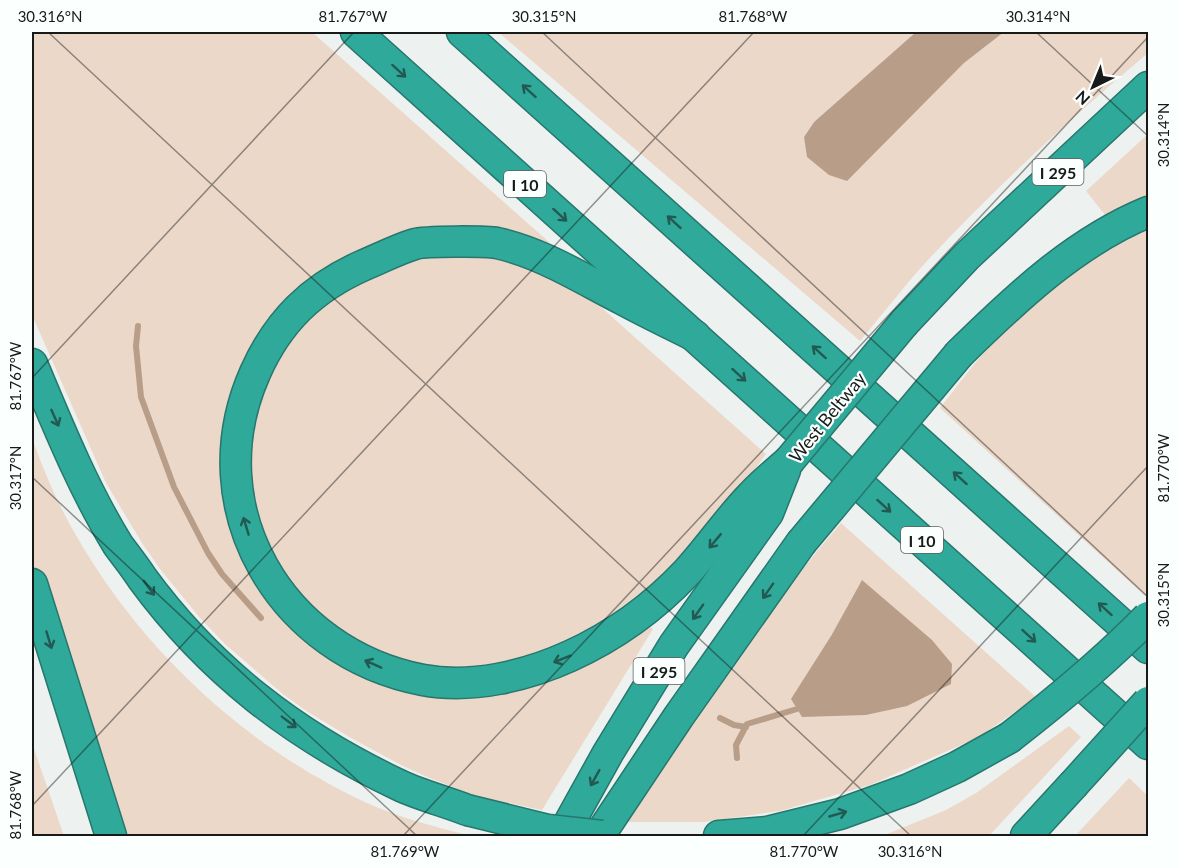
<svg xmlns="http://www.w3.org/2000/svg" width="1180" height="868" font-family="Lato,sans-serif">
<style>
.green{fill:#ecd8c9;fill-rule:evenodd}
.water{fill:#b89e89}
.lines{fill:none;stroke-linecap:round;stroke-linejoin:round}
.stream{stroke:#b89e89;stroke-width:6}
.highway-casing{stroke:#27776d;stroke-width:33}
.highway{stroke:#2fa99a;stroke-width:30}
.highway-bridge-casing{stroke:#27776d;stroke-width:33;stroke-linecap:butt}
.highway-bridge{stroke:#2fa99a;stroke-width:30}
.oneway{stroke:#225a53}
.ticks{fill:none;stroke:#181a19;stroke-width:1.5;stroke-opacity:0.45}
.labels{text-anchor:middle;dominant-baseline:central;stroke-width:4.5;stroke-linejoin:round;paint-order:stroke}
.shield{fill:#fbfffe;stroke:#5c5f5e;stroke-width:1.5}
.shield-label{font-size:16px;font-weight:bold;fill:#181a19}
.street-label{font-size:18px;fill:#181a19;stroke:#fbfffe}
.neatline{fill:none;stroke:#181a19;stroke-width:2}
.ticks-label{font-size:15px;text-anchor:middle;fill:#181a19}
</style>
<rect width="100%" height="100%" fill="#edf2f1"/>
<g class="green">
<path d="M 32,32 L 312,32 L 549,242 L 543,248 L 423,235 L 250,356 L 247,563 L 412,689 L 631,638 L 649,626 L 653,629 L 542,810 L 479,797 L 427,777 L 401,765 L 351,738 L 308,712 L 284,695 L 226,645 L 200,618 L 160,569 L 142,543 L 106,483 L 32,315 Z"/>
<path d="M 498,32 L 916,32 L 814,122 L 804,137 L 860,168 L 964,63 L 1004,32 L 1148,32 L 1148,53 C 1071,118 997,186 928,260 C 904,286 883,314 860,341 Z"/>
<path d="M 1148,134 L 1148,201 L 1109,220 L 1086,191 Z"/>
<path d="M 1148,230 L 1148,592 L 1145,596 L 940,408 C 954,390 968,371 983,354 C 1031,303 1085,259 1148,230 Z"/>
<path d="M 426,253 L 493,256 L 544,273 L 593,300 L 766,454 L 711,529 L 663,576 L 611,615 L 589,628 L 563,641 L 510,662 L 453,671 L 396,662 L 315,616 L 264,542 L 249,484 L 254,411 L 281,346 L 337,289 Z"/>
<path d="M 32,438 C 42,466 54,495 68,521 C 134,643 241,745 367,803 C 400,818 436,827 471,836 L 116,836 L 32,563 Z"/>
<path d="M 841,523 L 1036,697 L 979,737 L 870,785 L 780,811 L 704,822 L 622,822 C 691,720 760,616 841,523 ZM 862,580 L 803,717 L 831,636 Z"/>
<path d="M 1069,726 L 1081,737 L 989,836 L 882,836 L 946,810 L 976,793 Z"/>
<path d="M 32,743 L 64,836 L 32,836 Z"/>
<path d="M 1129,778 L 1148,796 L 1148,836 L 1075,836 Z"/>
</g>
<g class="water">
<path d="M 916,32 L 1004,32 L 964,63 L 847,181 L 829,175 L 807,157 L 804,137 L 814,122 Z"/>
<path d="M 862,580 L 932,640 L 952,664 L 951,684 L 907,706 L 866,715 L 802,717 L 791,699 L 831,636 Z"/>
</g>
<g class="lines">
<g class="stream">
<path d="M 138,326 L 136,346 L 141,397 L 174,487 L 208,553 L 222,574 L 261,618"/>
<path d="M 720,718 L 734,725 L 746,727"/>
<path d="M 737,758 L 736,745 L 747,724 L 797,709"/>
</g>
<g class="highway-casing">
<g id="highway">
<path d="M 356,32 L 1148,744"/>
<path d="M 462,32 L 1148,648"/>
<path d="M 904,323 L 967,256 L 1148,87"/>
<path d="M 695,336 C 671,324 646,312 622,299 C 581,278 542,253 497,243 C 486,241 425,241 415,244 C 398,249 381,258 364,265 C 312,288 278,321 255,373 C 195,508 281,653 423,680 C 472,689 526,676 570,656 C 614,636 654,607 687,572 C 710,547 729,518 753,494 C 764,482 777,472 789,461"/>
<path d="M 959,354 C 1015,299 1075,242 1148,212"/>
<path d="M 32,364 C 58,426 83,488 118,545 C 126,556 135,567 142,578 C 210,671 295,736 399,785 C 420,795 444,801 467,810"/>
<path d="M 32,584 L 111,836"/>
<path d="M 562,836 L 608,753 L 674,645 L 768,513 L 785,470"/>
<path d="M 599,836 L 679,716 L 801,543"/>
<path d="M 719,836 L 767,832 L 840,814 L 909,789 L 957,767 L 1009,738"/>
<path d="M 1026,836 L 1073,785"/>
</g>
</g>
<use href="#highway" class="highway"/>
<g class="highway-bridge-casing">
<g id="highway-bridge">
<path d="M 789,461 L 904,323"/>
<path d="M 801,543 L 959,354"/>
<path d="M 1009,738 C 1058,700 1105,661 1148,617"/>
<path d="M 1073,785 L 1148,702"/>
<path d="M 467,810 L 548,830 L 602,836"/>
</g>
</g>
<use href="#highway-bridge" class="highway-bridge"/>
</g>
<defs><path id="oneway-shaft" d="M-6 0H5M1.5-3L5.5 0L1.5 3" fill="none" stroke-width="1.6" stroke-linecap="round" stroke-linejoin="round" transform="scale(1.5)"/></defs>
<g class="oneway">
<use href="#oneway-shaft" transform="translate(399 71) rotate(42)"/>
<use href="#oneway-shaft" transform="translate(529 91) rotate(-138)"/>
<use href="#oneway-shaft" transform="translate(560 215) rotate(42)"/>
<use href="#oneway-shaft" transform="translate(674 222) rotate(-138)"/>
<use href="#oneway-shaft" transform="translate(819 352) rotate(-138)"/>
<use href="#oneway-shaft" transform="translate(739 375) rotate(42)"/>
<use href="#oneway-shaft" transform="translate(55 418) rotate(66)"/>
<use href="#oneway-shaft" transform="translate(960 478) rotate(-138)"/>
<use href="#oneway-shaft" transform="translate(884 506) rotate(42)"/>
<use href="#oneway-shaft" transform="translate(246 526) rotate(-107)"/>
<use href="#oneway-shaft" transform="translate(715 541) rotate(130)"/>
<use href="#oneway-shaft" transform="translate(149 588) rotate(54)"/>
<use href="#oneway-shaft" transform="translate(768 591) rotate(125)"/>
<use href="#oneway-shaft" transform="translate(1105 609) rotate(-138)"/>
<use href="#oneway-shaft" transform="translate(698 612) rotate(125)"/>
<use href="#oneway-shaft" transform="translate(1029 636) rotate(42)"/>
<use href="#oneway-shaft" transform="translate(49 640) rotate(73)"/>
<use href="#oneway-shaft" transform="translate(562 659) rotate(158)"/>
<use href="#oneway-shaft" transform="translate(373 664) rotate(-156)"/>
<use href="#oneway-shaft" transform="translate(289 722) rotate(37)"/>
<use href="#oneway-shaft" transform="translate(595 778) rotate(119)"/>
<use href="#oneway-shaft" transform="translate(838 814) rotate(-16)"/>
</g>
<path class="ticks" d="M 48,32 L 911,836M 542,32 L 1148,597M 1036,32 L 1148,136M 32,378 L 354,32M 32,477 L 417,836M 32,806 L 754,32M 403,836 L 1148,37M 803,836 L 1148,466"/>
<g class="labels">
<g class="shield">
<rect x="1032.5" y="159" width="51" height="26" rx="4.5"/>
<rect x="504" y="171" width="42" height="26" rx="4.5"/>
<rect x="901" y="527" width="42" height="26" rx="4.5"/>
<rect x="633.5" y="658" width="51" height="26" rx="4.5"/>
</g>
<g class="shield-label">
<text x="1058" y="172">I 295</text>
<text x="525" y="184">I 10</text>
<text x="922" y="540">I 10</text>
<text x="659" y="671">I 295</text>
</g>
<g class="street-label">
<text transform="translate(827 417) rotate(-51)">West Beltway</text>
</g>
</g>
<rect width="1180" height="868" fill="none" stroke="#fbfffe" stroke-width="66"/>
<g transform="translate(1093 87) rotate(223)" stroke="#fbfffe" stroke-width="4.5" paint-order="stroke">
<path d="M0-4.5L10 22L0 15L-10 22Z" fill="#181a19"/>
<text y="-9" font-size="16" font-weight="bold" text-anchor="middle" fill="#181a19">N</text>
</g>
<rect x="33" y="33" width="1114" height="802" class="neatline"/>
<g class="ticks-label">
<text x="50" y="22">30.316°N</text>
<text x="353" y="22">81.767°W</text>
<text x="544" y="22">30.315°N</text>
<text x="753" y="22">81.768°W</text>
<text x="1038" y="22">30.314°N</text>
<text transform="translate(1164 135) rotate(-90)" y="5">30.314°N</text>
<text transform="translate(16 376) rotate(-90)" y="5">81.767°W</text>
<text transform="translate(1164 468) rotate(-90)" y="5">81.770°W</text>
<text transform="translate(16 478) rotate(-90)" y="5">30.317°N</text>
<text transform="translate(1164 595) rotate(-90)" y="5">30.315°N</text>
<text transform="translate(16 805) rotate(-90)" y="5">81.768°W</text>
<text x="405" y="857">81.769°W</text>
<text x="804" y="857">81.770°W</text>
<text x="910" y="857">30.316°N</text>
</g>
</svg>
